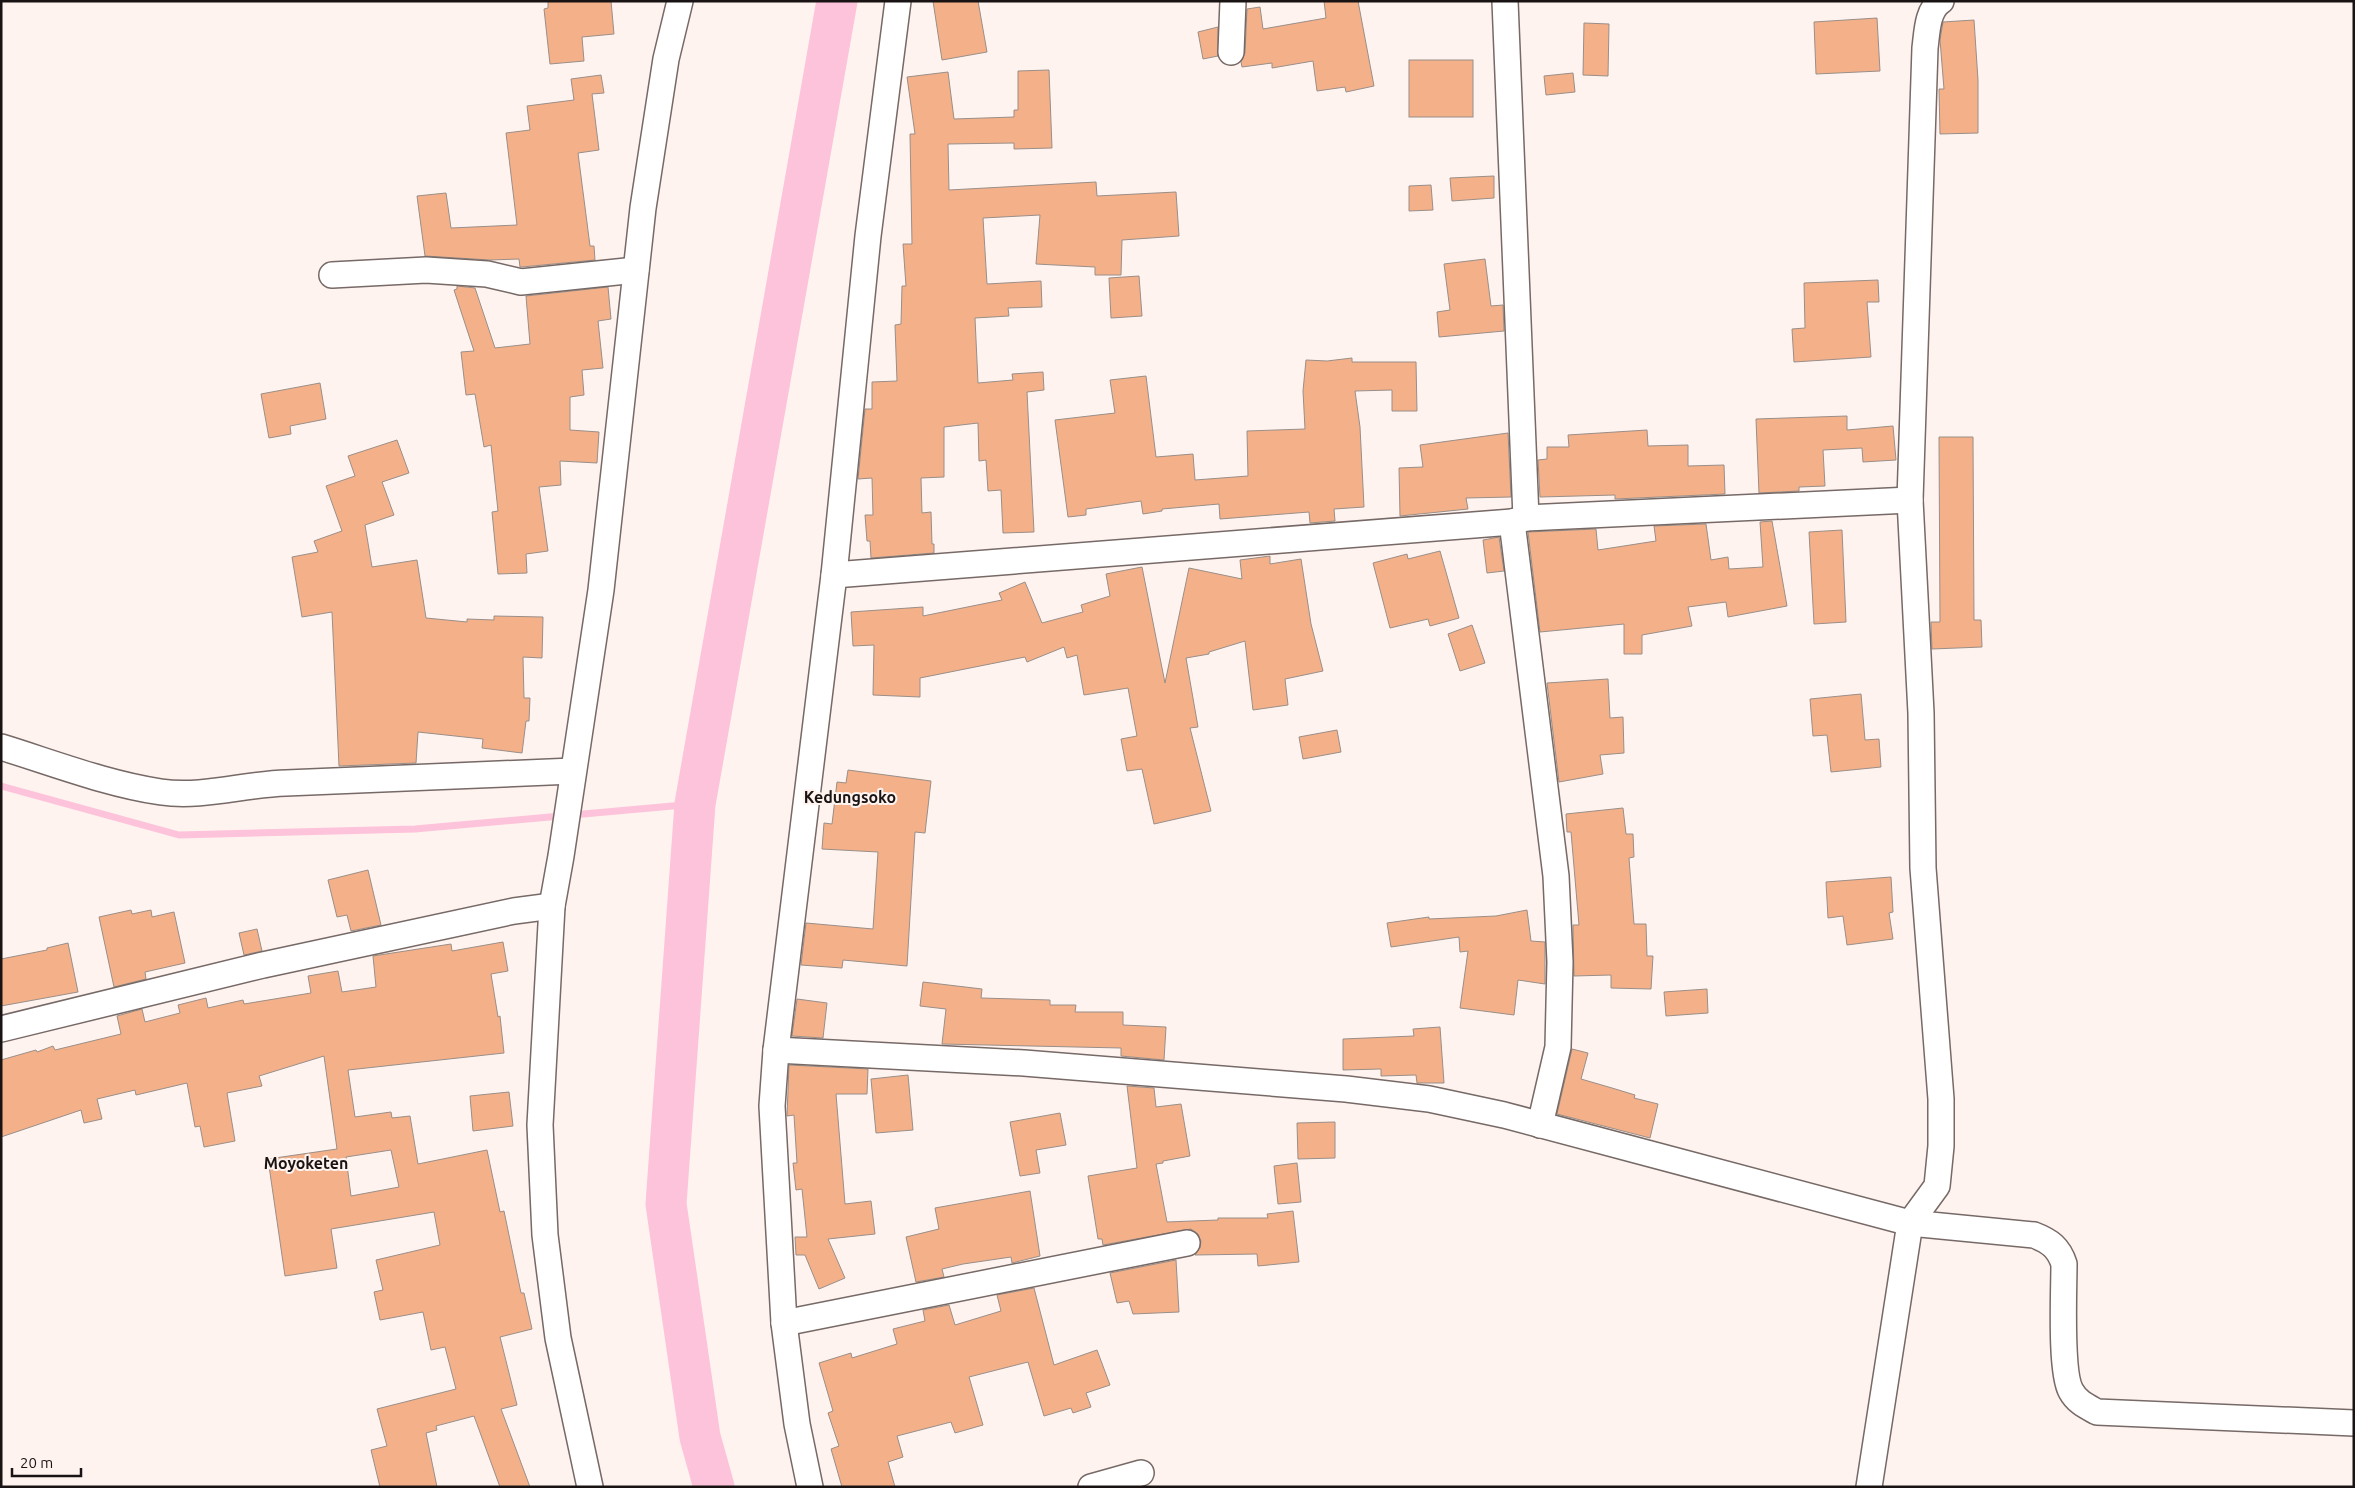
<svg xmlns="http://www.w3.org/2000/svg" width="2355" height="1488" font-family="Ubuntu,sans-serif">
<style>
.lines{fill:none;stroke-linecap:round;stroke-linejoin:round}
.stream{stroke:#fdc3da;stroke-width:7}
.river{stroke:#fdc3da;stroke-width:41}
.building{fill:#f4b189;stroke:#9a8e88;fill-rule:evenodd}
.minor-casing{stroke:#766966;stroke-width:28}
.minor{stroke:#fff;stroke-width:25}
.labels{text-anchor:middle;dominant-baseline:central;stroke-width:4;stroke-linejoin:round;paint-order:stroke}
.quarter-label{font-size:16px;font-weight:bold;fill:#191413;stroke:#fff3f0}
</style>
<rect width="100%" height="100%" fill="#fff3f0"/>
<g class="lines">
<path class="stream" d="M 1,786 L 179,835 L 415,829 L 695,804"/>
<path class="river" d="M 714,1487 L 700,1437 L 666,1204 L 695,804 L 837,1"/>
</g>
<g class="building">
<path d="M 548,1 L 611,1 L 614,34 L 582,37 L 584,61 L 550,64 L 544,9 L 548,8 Z"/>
<path d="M 933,1 L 978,1 L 987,52 L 942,60 Z"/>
<path d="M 1324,1 L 1358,1 L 1374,86 L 1346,92 L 1345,87 L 1317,91 L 1313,61 L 1272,68 L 1272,63 L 1242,67 L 1241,62 L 1245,53 L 1247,9 L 1260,7 L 1263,29 L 1326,18 Z"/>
<path d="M 1877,18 L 1880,71 L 1816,74 L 1814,22 Z"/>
<path d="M 1974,20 L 1978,80 L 1978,133 L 1940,134 L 1939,89 L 1944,89 L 1940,40 L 1943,22 Z"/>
<path d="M 1584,23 L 1609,24 L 1608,76 L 1583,75 Z"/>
<path d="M 1218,27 L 1218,56 L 1203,59 L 1198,32 Z"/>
<rect x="1409" y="60" width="64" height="57"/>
<path d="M 1049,70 L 1052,148 L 1014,149 L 1014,143 L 948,144 L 949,190 L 1096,182 L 1097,196 L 1176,192 L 1179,236 L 1122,240 L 1121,275 L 1095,275 L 1095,267 L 1036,264 L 1040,215 L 983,218 L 987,284 L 1041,281 L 1042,307 L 1008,308 L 1009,316 L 975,318 L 978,383 L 1013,380 L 1012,374 L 1043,372 L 1044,390 L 1027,392 L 1034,532 L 1003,533 L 1001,490 L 988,491 L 986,460 L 979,461 L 978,423 L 944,427 L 944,477 L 921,478 L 922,513 L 931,512 L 932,544 L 934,544 L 934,553 L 871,558 L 870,541 L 867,541 L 865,515 L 873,515 L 872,478 L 858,479 L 865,409 L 872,409 L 872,382 L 897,381 L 895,325 L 901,324 L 902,286 L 906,286 L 903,244 L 912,244 L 910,134 L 915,134 L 907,77 L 948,72 L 954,119 L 1014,117 L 1014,110 L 1018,110 L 1018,71 Z"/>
<path d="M 1573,73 L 1575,92 L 1546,95 L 1544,76 Z"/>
<path d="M 601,75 L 604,93 L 592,94 L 599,150 L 578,153 L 590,246 L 594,246 L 595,260 L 522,267 L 520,267 L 519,259 L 490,260 L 425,256 L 417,196 L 446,193 L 451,228 L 517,225 L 506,133 L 530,130 L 527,106 L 574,100 L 571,79 Z"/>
<path d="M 1494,176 L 1494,198 L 1452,201 L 1450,178 Z"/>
<path d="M 1431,185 L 1433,210 L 1409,211 L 1409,186 Z"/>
<path d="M 1485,259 L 1491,306 L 1503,305 L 1504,331 L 1439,337 L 1437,312 L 1450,310 L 1444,264 Z"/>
<path d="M 1139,276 L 1142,316 L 1111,318 L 1109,278 Z"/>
<path d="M 1878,280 L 1879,302 L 1867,302 L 1871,357 L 1794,362 L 1792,329 L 1805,328 L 1804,283 Z"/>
<path d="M 457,286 L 475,288 L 495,348 L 530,344 L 526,296 L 608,287 L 611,319 L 598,321 L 603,368 L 582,370 L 584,395 L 570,397 L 570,430 L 599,432 L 597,463 L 560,461 L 561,485 L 539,487 L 548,551 L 526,554 L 527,573 L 498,574 L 492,512 L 498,511 L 491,445 L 484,447 L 475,394 L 466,395 L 461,352 L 474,351 L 454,290 L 457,289 Z"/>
<path d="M 1352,358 L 1352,362 L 1416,362 L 1417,411 L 1392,411 L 1392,390 L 1355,391 L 1360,427 L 1364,507 L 1334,509 L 1335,521 L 1310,523 L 1309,512 L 1220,519 L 1219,504 L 1162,509 L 1162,511 L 1143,514 L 1141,501 L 1086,509 L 1086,515 L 1068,517 L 1055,420 L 1115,413 L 1110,380 L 1146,376 L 1156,457 L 1193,454 L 1195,480 L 1248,476 L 1247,431 L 1305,429 L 1303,391 L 1306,360 L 1327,361 Z"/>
<path d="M 320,383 L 326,419 L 290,426 L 291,434 L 269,438 L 261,394 Z"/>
<path d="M 1847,416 L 1847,430 L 1893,426 L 1896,460 L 1863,462 L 1862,448 L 1823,450 L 1825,486 L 1799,487 L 1799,491 L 1759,493 L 1756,419 Z"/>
<path d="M 1647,430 L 1648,446 L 1688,445 L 1688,466 L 1724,465 L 1725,494 L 1615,499 L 1615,495 L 1540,497 L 1538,460 L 1547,459 L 1547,447 L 1569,447 L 1568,435 Z"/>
<path d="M 1508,433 L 1511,497 L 1466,498 L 1468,509 L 1400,516 L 1399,468 L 1423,467 L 1420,445 Z"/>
<path d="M 1939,437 L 1973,437 L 1974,620 L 1981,620 L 1982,647 L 1932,649 L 1931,622 L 1940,622 Z"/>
<path d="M 397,440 L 409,473 L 382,482 L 394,515 L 365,525 L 372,567 L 417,560 L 426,618 L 467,622 L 467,619 L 494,620 L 494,616 L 543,617 L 542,658 L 523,657 L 524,698 L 530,698 L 529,721 L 526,721 L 522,753 L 482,748 L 483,739 L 418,732 L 416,763 L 339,766 L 332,612 L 302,617 L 292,557 L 318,552 L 314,541 L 342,531 L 326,486 L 355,476 L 348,456 Z"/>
<path d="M 1772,521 L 1787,606 L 1728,617 L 1726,602 L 1688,607 L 1692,626 L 1642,635 L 1642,654 L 1624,654 L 1624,624 L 1540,632 L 1528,532 L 1596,529 L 1598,550 L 1656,541 L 1654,526 L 1706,524 L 1711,560 L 1728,557 L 1729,569 L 1763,567 L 1760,522 Z"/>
<path d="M 1842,530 L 1846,622 L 1814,624 L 1809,532 Z"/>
<path d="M 1499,537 L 1504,571 L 1487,573 L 1483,540 Z"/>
<path d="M 1440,551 L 1459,618 L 1430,626 L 1428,619 L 1390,628 L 1373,563 L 1407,554 L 1408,559 Z"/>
<path d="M 1270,556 L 1270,564 L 1301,559 L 1311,624 L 1323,671 L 1285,679 L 1288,705 L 1253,710 L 1245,641 L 1209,652 L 1209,654 L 1186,658 L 1198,727 L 1190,728 L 1211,811 L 1154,824 L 1142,769 L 1127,771 L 1121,739 L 1137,736 L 1128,688 L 1084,695 L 1077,655 L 1067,658 L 1064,647 L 1027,662 L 1025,657 L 920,678 L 920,697 L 873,695 L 874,645 L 853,646 L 851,612 L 923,607 L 923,616 L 1002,600 L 999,593 L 1025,582 L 1042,623 L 1083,612 L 1081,605 L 1110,596 L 1106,574 L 1142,567 L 1165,683 L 1189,568 L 1242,579 L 1240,560 Z"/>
<path d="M 1472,625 L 1485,663 L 1460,671 L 1448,634 Z"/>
<path d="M 1608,679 L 1610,718 L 1623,717 L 1624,753 L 1600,755 L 1603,774 L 1559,782 L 1547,683 Z"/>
<path d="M 1861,694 L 1865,740 L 1879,739 L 1881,767 L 1831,772 L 1827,735 L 1813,736 L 1810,699 Z"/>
<path d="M 1337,730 L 1341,752 L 1303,759 L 1299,737 Z"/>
<path d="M 848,770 L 931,781 L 925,833 L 915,832 L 907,966 L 843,960 L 842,968 L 801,965 L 806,923 L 873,929 L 878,852 L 822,849 L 824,823 L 832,824 L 837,782 L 846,783 Z"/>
<path d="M 1623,808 L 1626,834 L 1633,834 L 1634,857 L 1629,858 L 1634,924 L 1646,924 L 1647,956 L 1653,956 L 1651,989 L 1611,988 L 1611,975 L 1574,976 L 1573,925 L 1579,925 L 1571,832 L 1567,832 L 1566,814 Z"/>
<path d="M 368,870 L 381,925 L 351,931 L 347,915 L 337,917 L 328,880 Z"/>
<path d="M 1891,877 L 1893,912 L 1889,913 L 1893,939 L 1847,945 L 1843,916 L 1828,918 L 1826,882 Z"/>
<path d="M 131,910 L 132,914 L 151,910 L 152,917 L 174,912 L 185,963 L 145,972 L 146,979 L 114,987 L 99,917 Z"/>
<path d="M 1527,910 L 1531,941 L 1545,942 L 1545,984 L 1518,980 L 1514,1015 L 1460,1008 L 1468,951 L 1460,952 L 1459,937 L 1391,947 L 1387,923 L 1429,917 L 1429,919 L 1496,916 Z"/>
<path d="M 257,929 L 262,951 L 244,955 L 239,933 Z"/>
<path d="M 503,942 L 508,971 L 491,974 L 498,1017 L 500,1016 L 504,1053 L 348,1070 L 355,1117 L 391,1112 L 392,1118 L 410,1116 L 418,1164 L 487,1150 L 500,1212 L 504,1211 L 521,1293 L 524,1293 L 532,1329 L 500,1337 L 517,1405 L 501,1409 L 530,1487 L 500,1487 L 474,1416 L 436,1426 L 437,1430 L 426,1433 L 437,1487 L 380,1487 L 371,1450 L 387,1446 L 377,1409 L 456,1389 L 445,1347 L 431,1350 L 423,1312 L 380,1320 L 374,1292 L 383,1290 L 376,1260 L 440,1245 L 434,1212 L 331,1229 L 337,1268 L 285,1276 L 268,1159 L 337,1149 L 324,1056 L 259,1076 L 262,1086 L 227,1093 L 235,1141 L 204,1147 L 200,1126 L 195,1127 L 187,1083 L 136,1095 L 135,1090 L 97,1099 L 102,1119 L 84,1123 L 81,1110 L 1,1137 L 1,1060 L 36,1050 L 37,1052 L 53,1046 L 55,1050 L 121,1034 L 117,1016 L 142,1009 L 145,1022 L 180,1013 L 178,1005 L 206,998 L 208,1008 L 243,1000 L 244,1004 L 311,993 L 308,976 L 338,971 L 342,992 L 376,987 L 373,956 L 451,944 L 452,951 ZM 391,1150 L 399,1187 L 351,1196 L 346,1157 Z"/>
<path d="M 68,943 L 78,992 L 1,1006 L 1,959 L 47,950 L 47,948 Z"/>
<path d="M 923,982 L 982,989 L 981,998 L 1050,1000 L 1050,1005 L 1076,1005 L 1075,1012 L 1123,1012 L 1123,1025 L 1166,1027 L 1164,1060 L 1121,1056 L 1121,1048 L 942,1044 L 946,1009 L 920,1006 Z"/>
<path d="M 1707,989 L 1708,1013 L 1666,1016 L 1664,992 Z"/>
<path d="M 797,999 L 827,1003 L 823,1038 L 792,1036 Z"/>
<path d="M 1440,1027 L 1444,1083 L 1417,1083 L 1416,1075 L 1381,1076 L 1381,1069 L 1343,1070 L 1343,1039 L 1414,1036 L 1413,1029 Z"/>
<path d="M 1572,1049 L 1588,1053 L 1581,1079 L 1612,1088 L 1635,1095 L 1634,1098 L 1658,1104 L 1650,1138 L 1557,1114 Z"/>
<path d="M 789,1065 L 868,1069 L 867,1094 L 836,1094 L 845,1204 L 871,1201 L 875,1234 L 828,1239 L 845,1278 L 819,1289 L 805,1255 L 796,1255 L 795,1237 L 807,1237 L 802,1189 L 796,1190 L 793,1163 L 797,1163 L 794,1115 L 787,1116 Z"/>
<path d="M 908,1075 L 913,1130 L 876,1133 L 871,1079 Z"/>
<path d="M 1127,1086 L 1154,1088 L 1156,1107 L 1181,1104 L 1190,1156 L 1163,1161 L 1163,1163 L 1156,1164 L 1167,1222 L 1218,1220 L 1218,1218 L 1268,1218 L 1267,1214 L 1293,1211 L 1299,1262 L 1258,1266 L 1257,1254 L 1195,1255 L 1200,1248 L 1201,1241 L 1198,1234 L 1191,1229 L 1103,1245 L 1102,1239 L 1098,1239 L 1088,1176 L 1137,1168 Z"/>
<path d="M 509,1092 L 513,1126 L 473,1131 L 470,1096 Z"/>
<path d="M 1060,1113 L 1066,1145 L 1036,1150 L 1040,1173 L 1020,1176 L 1010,1122 Z"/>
<path d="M 1335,1122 L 1335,1158 L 1298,1159 L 1297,1123 Z"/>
<path d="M 1297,1163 L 1301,1202 L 1278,1204 L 1274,1166 Z"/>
<path d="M 1030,1191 L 1040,1256 L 1012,1263 L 1011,1257 L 963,1264 L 942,1269 L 944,1277 L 916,1282 L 906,1237 L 939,1229 L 935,1208 Z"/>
<path d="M 1176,1260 L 1179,1312 L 1133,1314 L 1129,1301 L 1117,1303 L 1110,1273 Z"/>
<path d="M 1034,1288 L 1054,1365 L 1097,1350 L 1110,1385 L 1086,1393 L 1091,1407 L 1073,1413 L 1071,1408 L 1044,1416 L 1028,1362 L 969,1377 L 983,1425 L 955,1433 L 951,1422 L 897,1436 L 903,1457 L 888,1462 L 895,1487 L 842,1487 L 831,1449 L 839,1446 L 828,1413 L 833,1411 L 819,1363 L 851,1353 L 852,1358 L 897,1344 L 893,1329 L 925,1321 L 923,1310 L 949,1305 L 955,1325 L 1001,1311 L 997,1295 Z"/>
</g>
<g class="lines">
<g class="minor-casing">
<g id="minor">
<path d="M 1505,1 L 1526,518"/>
<path d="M 1231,52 L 1233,1"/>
<path d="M 332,275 L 426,270 L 487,274 L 521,282 L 636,270"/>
<path d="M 1512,522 L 1556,876 L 1560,962 L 1558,1047 L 1540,1125"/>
<path d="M 834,575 L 1512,522 L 1526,518 L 1910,500"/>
<path d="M 1,747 C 53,763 107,784 161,792 C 203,798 245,784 286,783 C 382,779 477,775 573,771"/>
<path d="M 1,1029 L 263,965 L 514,911 L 552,906"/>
<path d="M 776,1050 L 1024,1063 L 1346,1089 L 1429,1099 L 1504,1115 L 1910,1223 L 2034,1235 C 2050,1241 2059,1248 2064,1264 C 2064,1290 2060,1372 2071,1391 C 2077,1402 2086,1406 2097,1412 L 2354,1423"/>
<path d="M 784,1323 L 1187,1243"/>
<path d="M 590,1487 L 558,1338 L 545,1235 L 540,1125 L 552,906 L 561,856 L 601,590 L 643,208 L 666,59 L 680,1"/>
<path d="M 810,1487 L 797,1424 L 784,1323 L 772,1106 L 776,1050 L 834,575 L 868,236 L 898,1"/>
<path d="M 1091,1487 L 1141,1473"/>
<path d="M 1869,1487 L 1910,1223 L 1937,1186 L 1941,1146 L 1941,1099 L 1923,868 L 1921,713 L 1910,500 L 1925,48 C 1927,33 1927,10 1941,1"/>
</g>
</g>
<use href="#minor" class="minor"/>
</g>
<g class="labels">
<g class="quarter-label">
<text x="850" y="797">Kedungsoko</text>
<text x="306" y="1163">Moyoketen</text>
</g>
</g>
<rect width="2355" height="1488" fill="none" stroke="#191413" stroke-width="5"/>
<path d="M12 1468v8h69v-8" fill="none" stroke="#191413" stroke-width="2.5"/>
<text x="20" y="1468" font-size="15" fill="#191413" stroke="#fff3f0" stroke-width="4" paint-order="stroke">20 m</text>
</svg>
